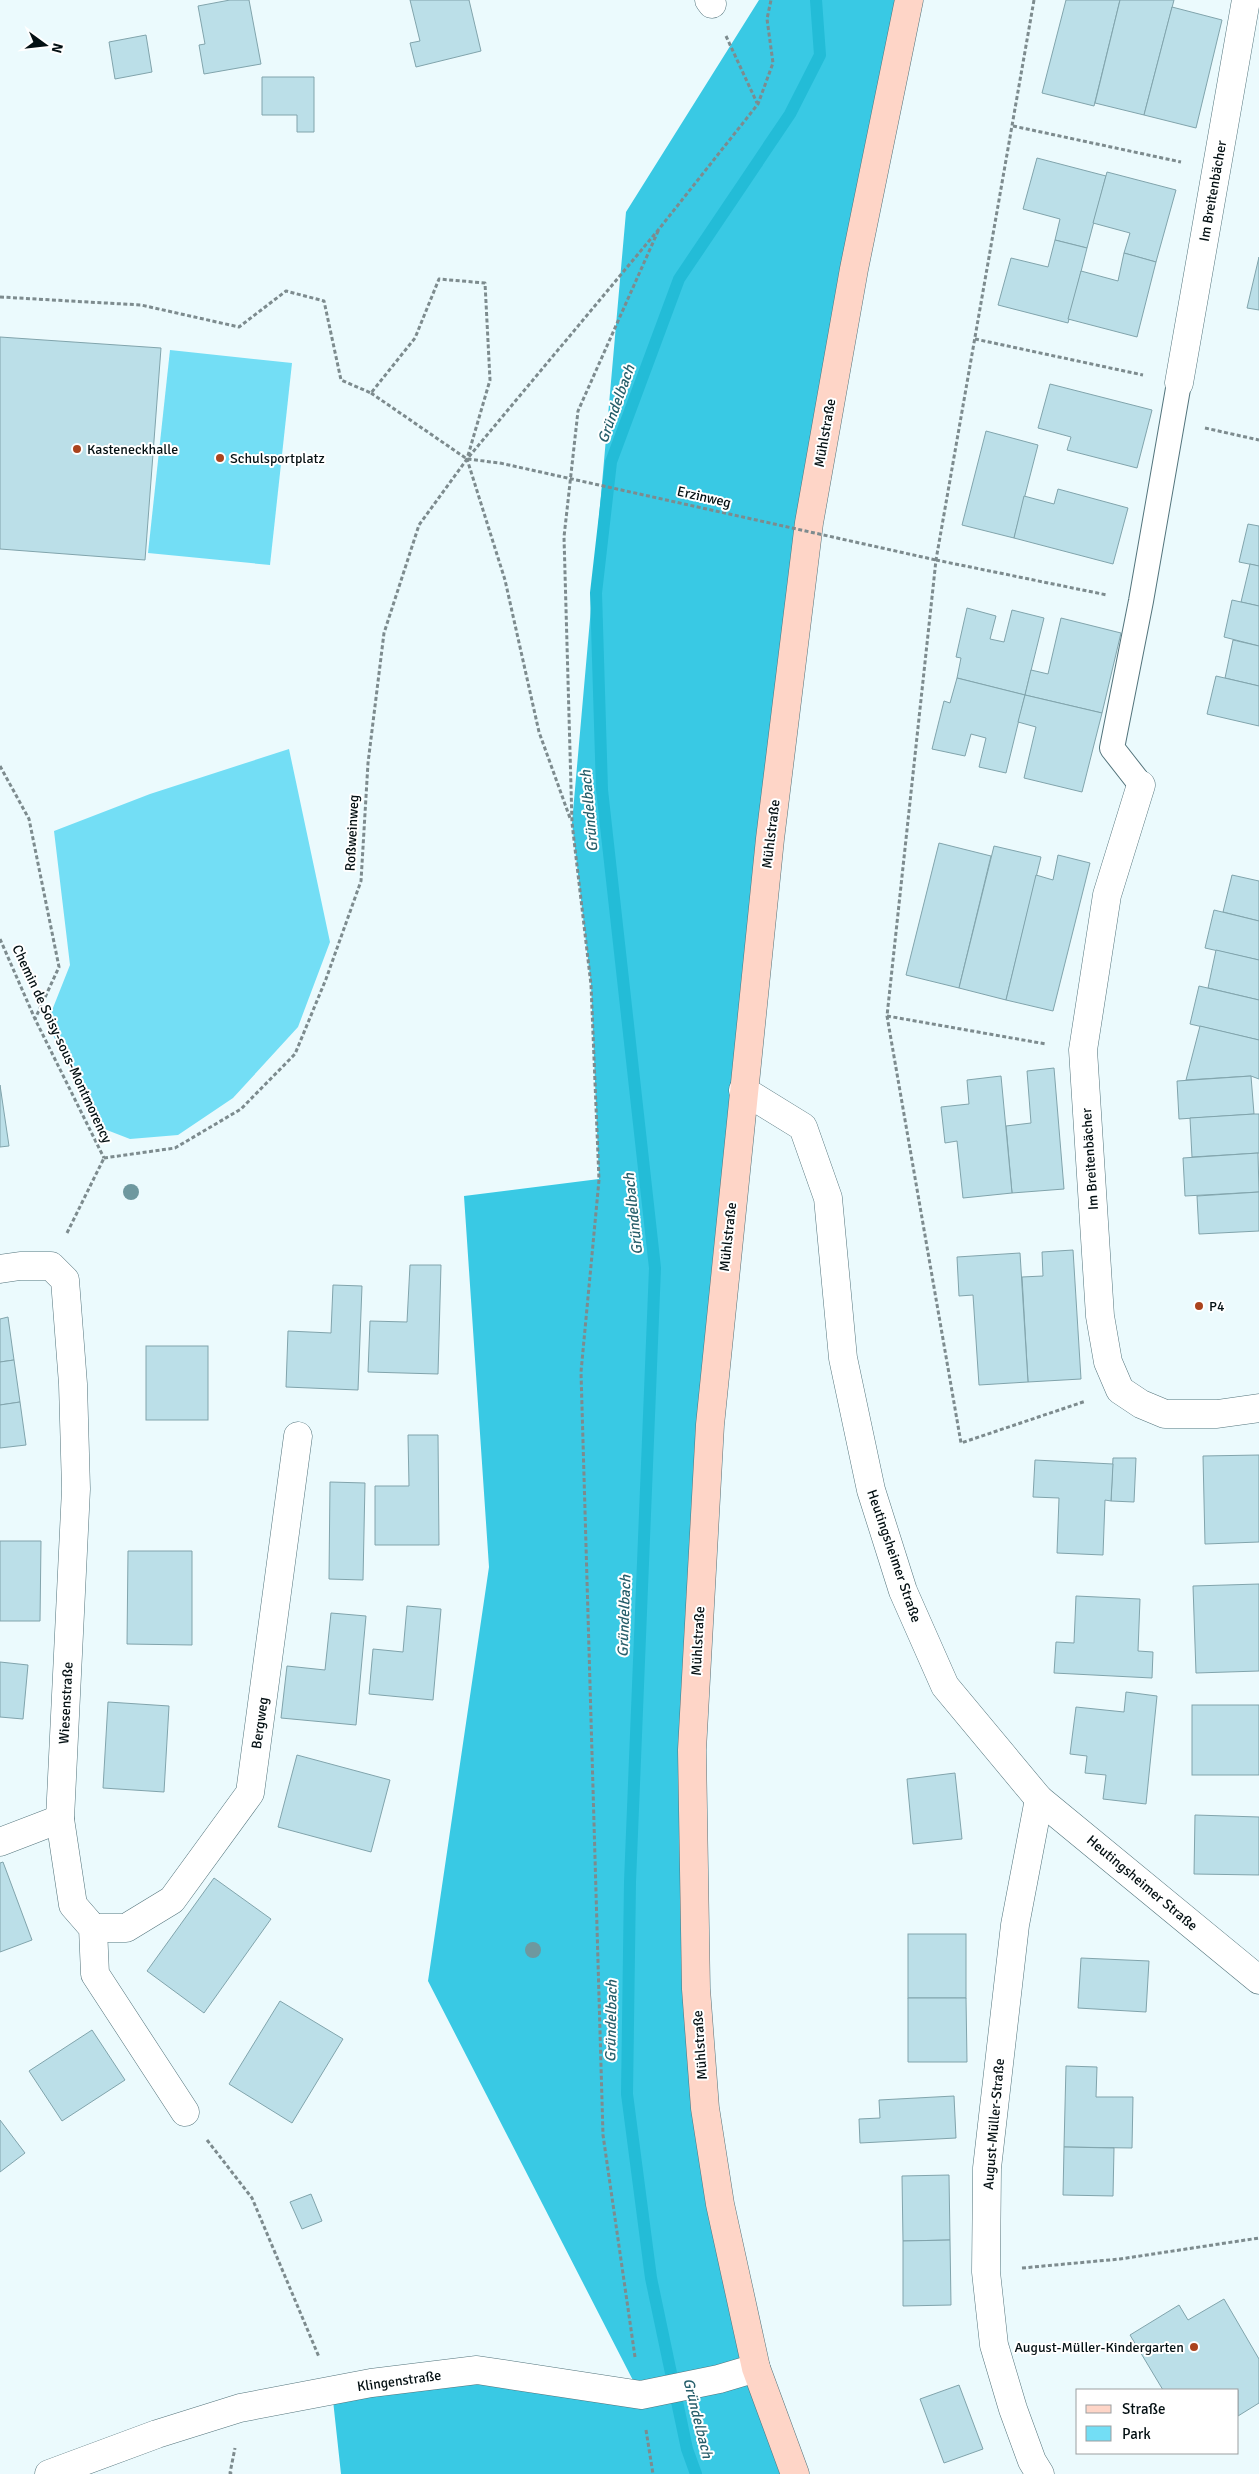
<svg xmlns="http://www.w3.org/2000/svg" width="1259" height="2474" font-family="Signika,sans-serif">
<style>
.green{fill:#73def5}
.forest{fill:#39c9e4}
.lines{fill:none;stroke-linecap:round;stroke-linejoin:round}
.stream{stroke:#23bcd7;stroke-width:12}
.building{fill:#bbdfe8;stroke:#81a4ac}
.service-casing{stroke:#53747c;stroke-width:26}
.minor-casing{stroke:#53747c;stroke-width:29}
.secondary-casing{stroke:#53747c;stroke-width:29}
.path{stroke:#7d8b8e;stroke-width:3;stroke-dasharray:4 2.5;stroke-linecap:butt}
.service{stroke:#fff;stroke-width:24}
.minor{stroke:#fff;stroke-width:28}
.secondary{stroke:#fed5c7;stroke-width:28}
.path-bridge{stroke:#7d8b8e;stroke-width:3;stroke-dasharray:4 2.5;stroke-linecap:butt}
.tree{fill:#6e989f}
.poi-dot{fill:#aa431d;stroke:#fff;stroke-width:2}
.labels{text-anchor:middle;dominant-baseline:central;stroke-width:4;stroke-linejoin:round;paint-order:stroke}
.street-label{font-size:14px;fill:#041013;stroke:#fff}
.poi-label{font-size:14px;fill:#041013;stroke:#fff;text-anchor:start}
.water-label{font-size:15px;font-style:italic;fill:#275f6b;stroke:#fff}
</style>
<rect width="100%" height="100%" fill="#ebfafd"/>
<g class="green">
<path d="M 170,350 L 292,363 L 270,565 L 148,553 Z"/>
<path d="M 289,749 L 330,942 L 298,1027 L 233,1098 L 178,1135 L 130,1139 L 99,1127 L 47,1023 L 70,965 L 54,831 L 150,794 Z"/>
</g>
<path class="forest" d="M 759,0 L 909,0 L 809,523 L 692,1750 L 705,2108 L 795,2474 L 341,2474 L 332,2391 L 477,2370 L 640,2394 L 428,1981 L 489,1567 L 464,1196 L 599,1179 L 591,985 L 572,823 L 626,212 Z"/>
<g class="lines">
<path class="stream" d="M 696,2474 L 687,2449 L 651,2278 L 627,2094 L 630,1882 L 655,1268 L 602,790 L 596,593 L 611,462 L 679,279 L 790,114 L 820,55 L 816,0"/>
</g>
<g class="building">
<path d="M 230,0 L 249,0 L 261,64 L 204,74 L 199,45 L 205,44 L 198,6 Z"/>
<path d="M 410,0 L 469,0 L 481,51 L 416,67 L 410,43 L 420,41 Z"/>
<path d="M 1066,0 L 1120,0 L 1094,106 L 1042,93 Z"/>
<path d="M 1120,0 L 1174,0 L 1144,115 L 1095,103 Z"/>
<path d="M 1172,7 L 1222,20 L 1196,128 L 1144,115 Z"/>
<path d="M 146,35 L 152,72 L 115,79 L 109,42 Z"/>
<path d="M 262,77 L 314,77 L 314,132 L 297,132 L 297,115 L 262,115 Z"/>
<path d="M 1037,158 L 1106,176 L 1087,248 L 1055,240 L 1060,219 L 1023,209 Z"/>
<path d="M 1107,172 L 1176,190 L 1156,262 L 1124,253 L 1130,233 L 1093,223 Z"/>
<path d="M 1055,240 L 1087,248 L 1068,323 L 998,305 L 1011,258 L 1048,267 Z"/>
<path d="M 1124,253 L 1156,262 L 1137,337 L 1068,319 L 1081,271 L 1118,281 Z"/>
<path d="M 1259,257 L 1259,310 L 1247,308 Z"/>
<path d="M 0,337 L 161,348 L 145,560 L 0,549 Z"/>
<path d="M 1050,384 L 1152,410 L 1137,468 L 1067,450 L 1071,437 L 1038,428 Z"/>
<path d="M 986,431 L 1038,445 L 1014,538 L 962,525 Z"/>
<path d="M 1058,489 L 1128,508 L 1113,564 L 1014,538 L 1024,496 L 1054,504 Z"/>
<path d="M 1248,524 L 1259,526 L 1259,566 L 1239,562 Z"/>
<path d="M 1250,564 L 1259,566 L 1259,606 L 1241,602 Z"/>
<path d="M 1232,600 L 1259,606 L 1259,646 L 1224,637 Z"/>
<path d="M 967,608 L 996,616 L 990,639 L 1004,642 L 1012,610 L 1044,618 L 1025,695 L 957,678 L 961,658 L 956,657 Z"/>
<path d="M 1061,618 L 1121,633 L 1102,713 L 1025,695 L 1031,670 L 1048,674 Z"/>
<path d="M 1233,640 L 1259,646 L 1259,686 L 1225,678 Z"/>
<path d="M 1216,676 L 1259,686 L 1259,726 L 1207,714 Z"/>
<path d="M 957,678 L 1025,695 L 1006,773 L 979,767 L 986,738 L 971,734 L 965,756 L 932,749 L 944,701 L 950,703 Z"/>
<path d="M 1025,695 L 1102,713 L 1082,792 L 1024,778 L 1036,727 L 1018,722 Z"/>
<path d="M 939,843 L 991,856 L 959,988 L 906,975 Z"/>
<path d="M 994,846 L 1041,857 L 1006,1000 L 959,988 Z"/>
<path d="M 1058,855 L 1090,863 L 1053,1011 L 1006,1000 L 1036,875 L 1053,880 Z"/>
<path d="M 1232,875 L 1259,881 L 1259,921 L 1223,912 Z"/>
<path d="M 1214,910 L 1259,921 L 1259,960 L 1205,948 Z"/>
<path d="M 1216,950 L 1259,960 L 1259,1000 L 1208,988 Z"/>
<path d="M 1199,986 L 1259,1000 L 1259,1040 L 1190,1024 Z"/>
<path d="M 1200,1026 L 1259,1040 L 1259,1079 L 1251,1076 L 1186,1080 Z"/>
<path d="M 1054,1068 L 1064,1189 L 1012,1193 L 1006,1126 L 1031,1123 L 1027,1071 Z"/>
<path d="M 1001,1076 L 1012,1193 L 963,1198 L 957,1141 L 945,1143 L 941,1107 L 969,1104 L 967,1080 Z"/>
<path d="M 1251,1076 L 1254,1114 L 1179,1119 L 1177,1081 Z"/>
<path d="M 0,1085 L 9,1146 L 0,1147 Z"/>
<path d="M 1254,1114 L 1259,1114 L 1259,1153 L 1192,1157 L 1190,1118 Z"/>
<path d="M 1258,1153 L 1259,1192 L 1185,1196 L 1183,1158 Z"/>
<path d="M 1259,1192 L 1259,1231 L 1199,1234 L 1197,1196 Z"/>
<path d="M 1073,1250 L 1081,1379 L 1028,1382 L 1022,1277 L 1043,1276 L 1042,1252 Z"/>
<path d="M 1020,1253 L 1028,1382 L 979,1385 L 973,1295 L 959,1296 L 957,1257 Z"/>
<path d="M 410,1265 L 441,1265 L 438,1374 L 368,1372 L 370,1321 L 407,1322 Z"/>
<path d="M 333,1285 L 362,1286 L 358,1390 L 286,1387 L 288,1331 L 331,1333 Z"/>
<path d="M 8,1317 L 14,1360 L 0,1362 L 0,1319 Z"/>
<rect x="146" y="1346" width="62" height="74"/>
<path d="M 14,1360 L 20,1402 L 0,1405 L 0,1362 Z"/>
<path d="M 20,1402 L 26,1445 L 0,1448 L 0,1405 Z"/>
<path d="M 408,1435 L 438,1435 L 439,1545 L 375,1545 L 375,1486 L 409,1486 Z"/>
<path d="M 1259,1455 L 1259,1542 L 1205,1544 L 1203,1456 Z"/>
<path d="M 1113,1458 L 1136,1458 L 1134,1502 L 1111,1501 Z"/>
<path d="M 1035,1460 L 1113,1464 L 1111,1501 L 1105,1500 L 1103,1555 L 1057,1553 L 1059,1498 L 1033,1497 Z"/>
<path d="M 330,1482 L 365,1483 L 363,1580 L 329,1579 Z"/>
<path d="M 0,1541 L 41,1541 L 40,1621 L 0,1621 Z"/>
<path d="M 128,1551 L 192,1551 L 192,1645 L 127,1644 Z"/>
<path d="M 1259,1584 L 1259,1671 L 1196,1673 L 1193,1586 Z"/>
<path d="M 1076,1596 L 1140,1599 L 1138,1651 L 1153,1652 L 1152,1678 L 1054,1673 L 1056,1642 L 1074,1643 Z"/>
<path d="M 407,1606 L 441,1609 L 433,1700 L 369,1694 L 373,1649 L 403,1652 Z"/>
<path d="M 331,1613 L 366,1616 L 356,1725 L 281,1718 L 287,1666 L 325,1670 Z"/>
<path d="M 0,1662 L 28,1665 L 23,1719 L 0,1717 Z"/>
<path d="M 1126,1692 L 1157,1696 L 1146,1804 L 1103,1799 L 1106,1775 L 1085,1773 L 1087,1756 L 1070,1754 L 1076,1707 L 1124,1712 Z"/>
<path d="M 108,1702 L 169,1706 L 164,1792 L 103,1788 Z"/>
<rect x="1192" y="1705" width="67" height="70"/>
<path d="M 297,1755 L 390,1780 L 371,1852 L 278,1827 Z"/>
<path d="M 955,1773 L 962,1839 L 913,1844 L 907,1779 Z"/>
<path d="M 1195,1815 L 1259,1817 L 1259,1875 L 1194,1874 Z"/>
<path d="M 3,1862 L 32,1940 L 0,1952 L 0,1863 Z"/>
<path d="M 214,1878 L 271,1919 L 204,2013 L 147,1971 Z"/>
<rect x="908" y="1934" width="58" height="64"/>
<path d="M 1081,1958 L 1149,1961 L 1146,2012 L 1078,2008 Z"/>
<path d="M 908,1998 L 966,1998 L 967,2062 L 908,2062 Z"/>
<path d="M 280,2001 L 343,2039 L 292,2123 L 229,2084 Z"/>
<path d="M 92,2030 L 125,2080 L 62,2121 L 29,2071 Z"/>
<path d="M 1066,2066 L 1097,2067 L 1096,2097 L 1133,2097 L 1132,2148 L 1064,2147 Z"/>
<path d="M 954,2096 L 956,2138 L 860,2143 L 859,2119 L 880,2118 L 879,2100 Z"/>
<path d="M 0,2120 L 25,2153 L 0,2172 Z"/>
<path d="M 1064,2147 L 1114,2148 L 1113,2196 L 1063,2195 Z"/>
<path d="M 949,2175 L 950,2240 L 903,2241 L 902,2176 Z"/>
<path d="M 311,2194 L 322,2221 L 302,2229 L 290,2202 Z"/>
<path d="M 950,2240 L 951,2305 L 903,2306 L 903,2241 Z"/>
<path d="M 1224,2299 L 1259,2359 L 1259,2403 L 1238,2416 L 1238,2390 L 1163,2390 L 1130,2335 L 1179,2305 L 1188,2320 Z"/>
<path d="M 959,2385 L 983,2449 L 944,2463 L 920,2399 Z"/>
</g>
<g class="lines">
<g class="service-casing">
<path id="service" d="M 1141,785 L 1112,748 L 1141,601 L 1179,383"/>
</g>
<g class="minor-casing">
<g id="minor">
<path d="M 709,0 L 712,4"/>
<path d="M 1179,383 L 1246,0"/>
<path d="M 1141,785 L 1107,895 L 1083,1050 L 1100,1316 L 1108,1362 L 1120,1390 L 1141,1404 L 1165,1414 L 1217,1414 L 1259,1408"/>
<path d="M 743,1090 L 803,1127 L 828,1198 L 843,1358 L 871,1490 L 903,1591 L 945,1686 L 1039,1799 L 1259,1980"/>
<path d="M 0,1269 L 20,1266 L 51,1266 L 65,1280 L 73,1384 L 76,1489 L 60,1819 L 73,1905 L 93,1928 L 95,1974 L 185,2112"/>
<path d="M 1039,1799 L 1015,1925 L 987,2168 L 986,2272 L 994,2345 L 1013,2409 L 1032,2461 L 1040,2474"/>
<path d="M 0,1842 L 60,1819"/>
<path d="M 93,1928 L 126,1928 L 172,1900 L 250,1793 L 298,1436"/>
<path d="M 49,2474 L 157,2434 L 240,2408 L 371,2383 L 477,2370 L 641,2395 L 719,2379 L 756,2368"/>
</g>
</g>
<g class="secondary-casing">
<path id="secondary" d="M 795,2474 L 756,2368 L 720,2204 L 705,2108 L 696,1989 L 692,1750 L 710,1425 L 770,839 L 809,523 L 854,269 L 909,0"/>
</g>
<g class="path">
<path d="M 1034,0 L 936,560 L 887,1016 L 961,1443 L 1086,1401"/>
<path d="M 726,36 L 757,103"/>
<path d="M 1013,126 L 1181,162"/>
<path d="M 0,297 L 141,305 L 239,327 L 286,291 L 324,301 L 341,380 L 371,393 L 415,338 L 439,279 L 485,283 L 490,380 L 467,459 L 505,580 L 539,732 L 570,818"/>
<path d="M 975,339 L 1143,375"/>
<path d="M 371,393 L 467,459 L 500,463"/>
<path d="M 1205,428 L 1259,440"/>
<path d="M 936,560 L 1107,595"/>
<path d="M 0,766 L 29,819 L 59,967 L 35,1019"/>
<path d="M 0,939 L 35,1019 L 104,1158"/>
<path d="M 887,1016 L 1046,1044"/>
<path d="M 104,1158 L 175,1148 L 241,1109 L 295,1054 L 326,979 L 361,881 L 368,763 L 384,633 L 419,525 L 467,459 L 659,229 L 758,104 L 773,63 L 767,19 L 771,0"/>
<path d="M 67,1233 L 104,1158"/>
<path d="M 207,2140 L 252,2198 L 319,2357"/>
<path d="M 1022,2268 L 1120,2259 L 1259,2238"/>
<path d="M 635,2357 L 603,2135 L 581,1372 L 599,1180 L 591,985 L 572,823 L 564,537 L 578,411 L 659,229"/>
<path d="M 646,2430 L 653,2474"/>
<path d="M 232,2474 L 230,2473 L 235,2448"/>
</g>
<use href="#service" class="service"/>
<use href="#minor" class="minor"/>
<use href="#secondary" class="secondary"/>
<path class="path-bridge" d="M 500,463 L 936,560"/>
</g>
<g class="tree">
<circle cx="131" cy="1192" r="8"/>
<circle cx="533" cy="1950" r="8"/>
</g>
<g class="poi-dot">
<circle cx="77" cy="449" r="5"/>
<circle cx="220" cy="458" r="5"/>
<circle cx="1199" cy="1306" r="5"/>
<circle cx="1194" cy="2347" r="5"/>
</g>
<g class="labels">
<g class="street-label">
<text transform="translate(1213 191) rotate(-80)">Im Breitenbächer</text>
<text transform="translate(825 433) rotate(-80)">Mühlstraße</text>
<text transform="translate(704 497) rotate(13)">Erzinweg</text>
<text transform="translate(352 833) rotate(-87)">Roßweinweg</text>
<text transform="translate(771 834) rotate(-83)">Mühlstraße</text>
<text transform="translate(62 1044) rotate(65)">Chemin de Soisy-sous-Montmorency</text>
<text transform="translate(1090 1159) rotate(-94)">Im Breitenbächer</text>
<text transform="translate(728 1237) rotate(-84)">Mühlstraße</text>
<text transform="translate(894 1556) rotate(71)">Heutingsheimer Straße</text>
<text transform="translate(698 1641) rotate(-87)">Mühlstraße</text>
<text transform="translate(66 1703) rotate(-87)">Wiesenstraße</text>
<text transform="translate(260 1723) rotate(-82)">Bergweg</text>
<text transform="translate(1142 1883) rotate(40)">Heutingsheimer Straße</text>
<text transform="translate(700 2045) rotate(-94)">Mühlstraße</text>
<text transform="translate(994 2124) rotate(-85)">August-Müller-Straße</text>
<text transform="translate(399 2381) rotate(-8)">Klingenstraße</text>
</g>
<g class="poi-label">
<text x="87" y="449">Kasteneckhalle</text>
<text x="230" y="458">Schulsportplatz</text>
<text x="1209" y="1306">P4</text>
<text x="1184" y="2347" text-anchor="end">August-Müller-Kindergarten</text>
</g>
<g class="water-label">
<text transform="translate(616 404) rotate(-70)">Gründelbach</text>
<text transform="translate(589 811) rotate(-95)">Gründelbach</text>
<text transform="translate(633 1214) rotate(-96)">Gründelbach</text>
<text transform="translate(624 1616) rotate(-88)">Gründelbach</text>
<text transform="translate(611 2021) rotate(-89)">Gründelbach</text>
<text transform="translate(698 2418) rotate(76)">Gründelbach</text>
</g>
</g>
<rect x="1076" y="2389" width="162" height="65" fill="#ffffff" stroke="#9b9fa1"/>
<rect x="1086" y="2405" width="25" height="8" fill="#fed5c7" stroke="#9b9fa1"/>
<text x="1122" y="2414" font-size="15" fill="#041013">Straße</text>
<rect x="1086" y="2426" width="25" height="15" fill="#73def5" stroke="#9b9fa1"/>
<text x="1122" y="2439" font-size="15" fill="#041013">Park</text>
<g transform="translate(45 45) rotate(105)" stroke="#ffffff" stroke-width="4" paint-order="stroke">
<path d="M0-4L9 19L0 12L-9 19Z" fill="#041013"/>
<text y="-8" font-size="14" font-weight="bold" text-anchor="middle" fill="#041013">N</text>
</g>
</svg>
